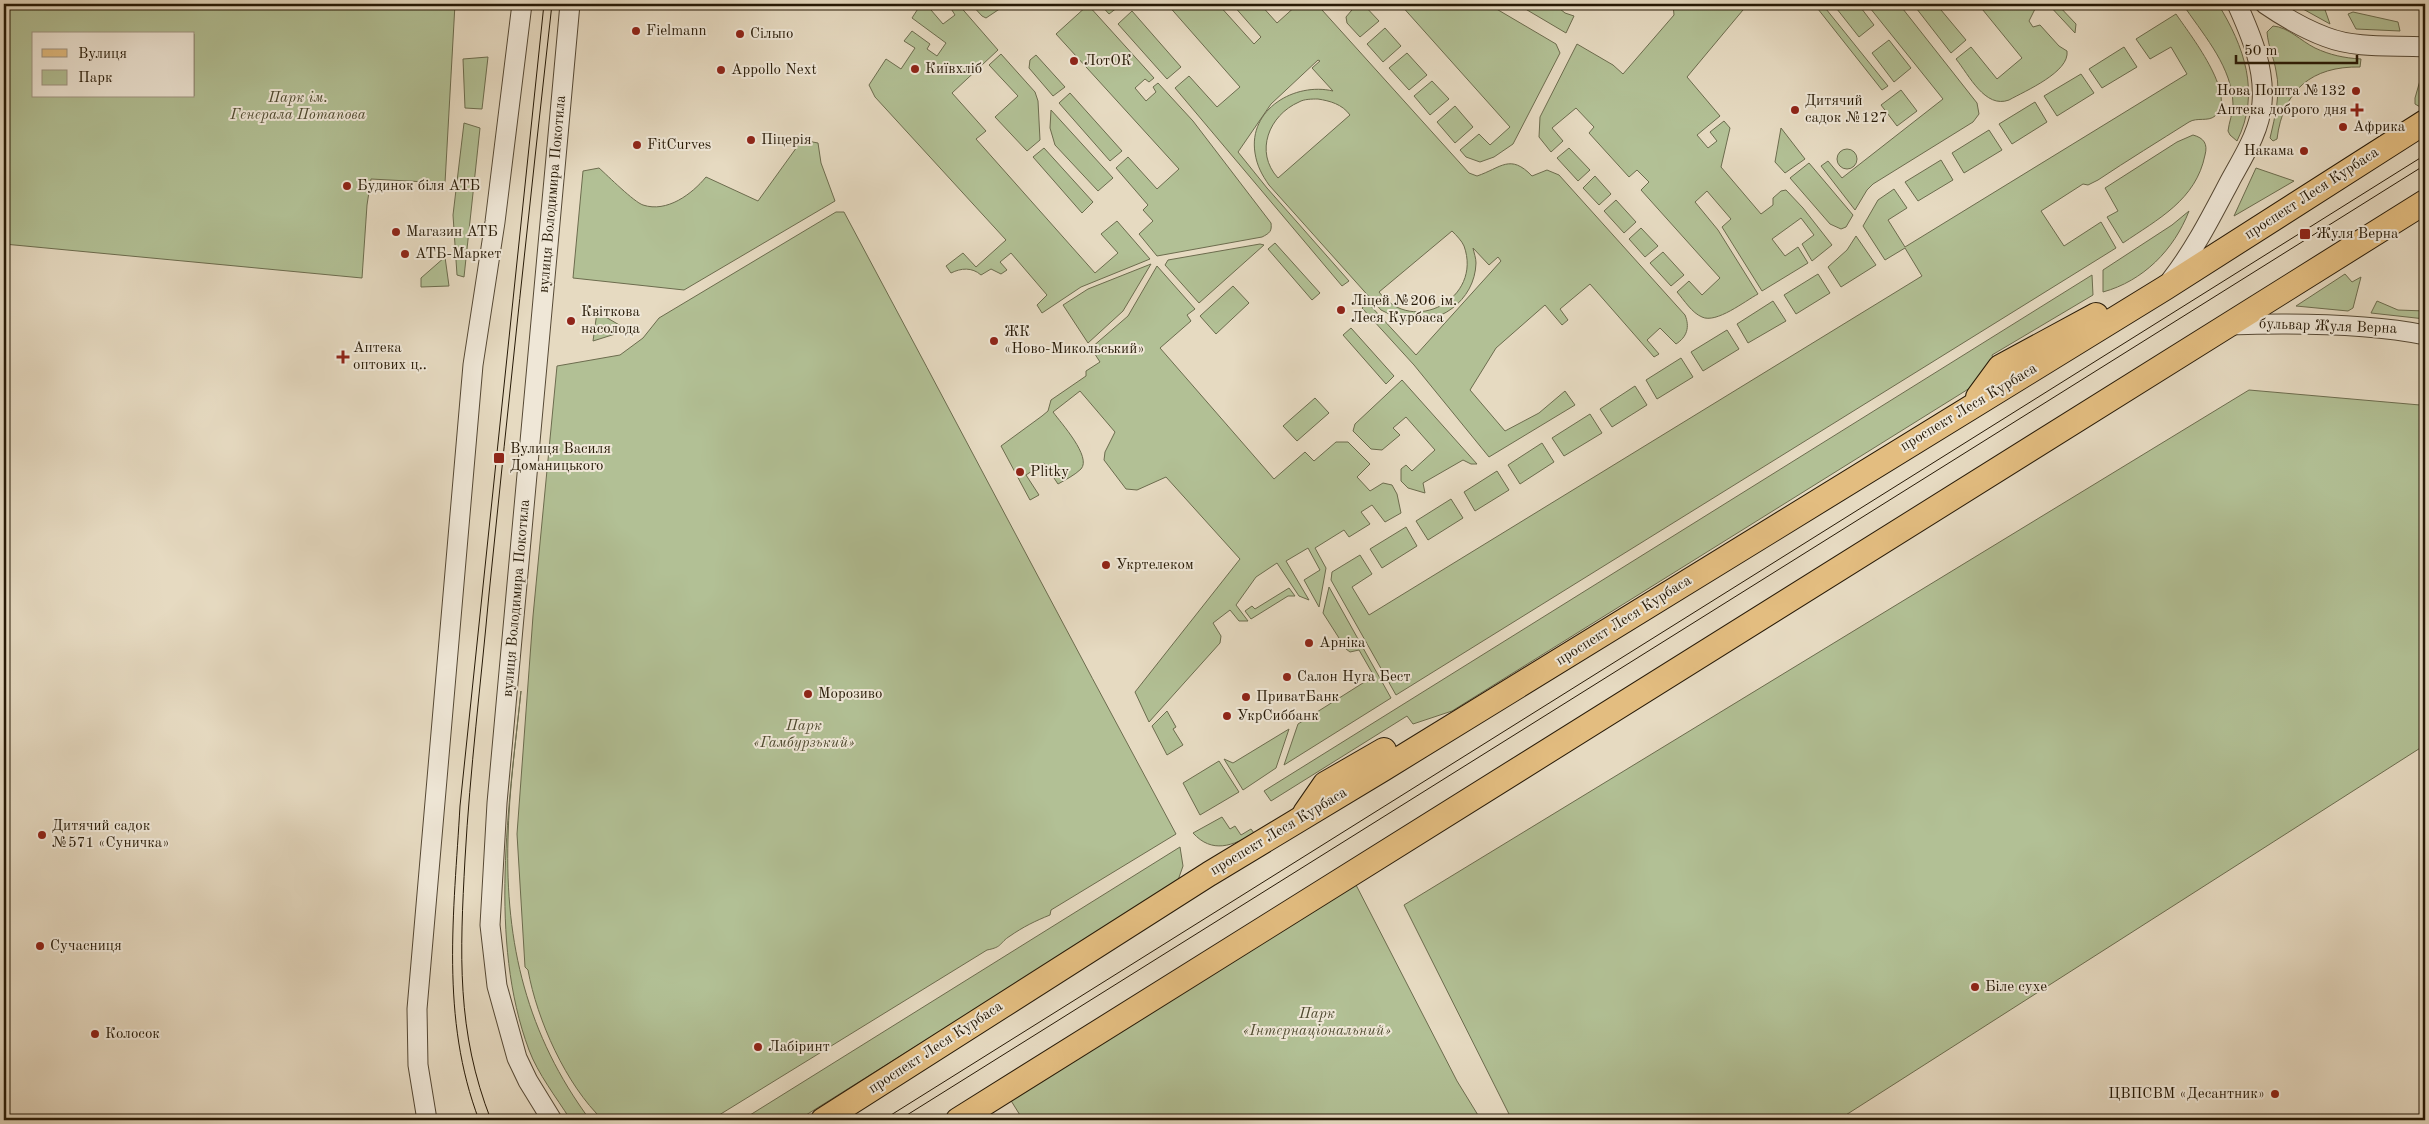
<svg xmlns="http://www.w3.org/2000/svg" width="2429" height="1124" font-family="'Old Standard TT',serif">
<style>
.green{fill:#b2c095;stroke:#6c6c4e;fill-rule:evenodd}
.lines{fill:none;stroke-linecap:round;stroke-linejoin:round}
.tertiary-casing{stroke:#564935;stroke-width:21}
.primary-casing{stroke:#261906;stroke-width:26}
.tertiary{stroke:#efe7d7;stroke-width:19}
.primary{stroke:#e3bd80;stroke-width:24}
.tram{stroke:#261906;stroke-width:1}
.poi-dot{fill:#8f2418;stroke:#efe7d7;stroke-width:2}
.labels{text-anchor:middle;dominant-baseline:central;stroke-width:4;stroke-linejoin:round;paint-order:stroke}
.poi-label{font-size:15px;fill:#261906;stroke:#efe7d7;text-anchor:start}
.park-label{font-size:15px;font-style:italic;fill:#504b31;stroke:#efe7d7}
.street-label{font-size:15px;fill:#261906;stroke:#efe7d7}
</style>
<rect width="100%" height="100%" fill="#e6dac1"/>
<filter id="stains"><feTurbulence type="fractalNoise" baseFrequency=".004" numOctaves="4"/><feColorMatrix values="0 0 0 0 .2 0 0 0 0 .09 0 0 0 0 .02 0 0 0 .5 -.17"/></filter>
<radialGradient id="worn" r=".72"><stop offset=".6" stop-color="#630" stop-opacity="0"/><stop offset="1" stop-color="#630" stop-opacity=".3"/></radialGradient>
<g class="green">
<path d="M 4,4 L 455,4 L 445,183 L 371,179 L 367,205 L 362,278 L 4,244 ZM 34,34 L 194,34 L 194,96 L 34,96 Z"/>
<path d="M 921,4 L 939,4 L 931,10 L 943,24 L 955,15 L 950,7 L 958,4 L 998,50 L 952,93 L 986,131 L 976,139 L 1095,273 L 1118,253 L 1101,234 L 1117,221 L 1150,259 L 1081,287 L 1042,313 L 1037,305 L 1047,295 L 1011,253 L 1000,262 L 1007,270 L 1001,274 L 991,269 L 981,275 C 972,267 961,268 951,273 L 946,266 L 963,253 L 976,267 L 1006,240 L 875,97 L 869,85 L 886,59 L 901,69 L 915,48 L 904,41 L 912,31 L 930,44 L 927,49 L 937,56 L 946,43 L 912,18 Z"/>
<path d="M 971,4 L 996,4 L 1001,8 L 986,18 L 982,16 Z"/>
<path d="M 1100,4 L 1122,4 L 1109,14 Z"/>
<path d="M 1167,4 L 1218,4 L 1254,44 L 1261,37 L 1233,5 L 1235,4 L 1260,4 L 1277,23 L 1298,4 L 1342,4 L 1335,7 L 1329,4 L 1322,10 L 1469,173 L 1477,176 C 1501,168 1510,153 1532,176 L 1547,170 L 1559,175 L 1685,315 C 1690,327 1687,337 1676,344 L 1660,328 L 1647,340 L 1659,354 L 1654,357 L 1590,284 L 1560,309 L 1568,320 L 1562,325 L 1545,305 L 1496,348 L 1470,390 L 1505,431 L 1539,413 L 1565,391 L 1575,405 L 1489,457 L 1414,365 L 1362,308 L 1368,303 L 1416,355 L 1501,261 L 1498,257 L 1489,265 L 1473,248 C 1474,253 1476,258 1476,263 C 1475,301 1438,327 1402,320 C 1395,318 1388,313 1381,310 L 1269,185 C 1262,175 1257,166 1255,153 C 1248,109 1295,82 1333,91 L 1312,68 L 1320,61 L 1318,60 L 1271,104 L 1238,152 L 1267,188 L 1349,281 L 1342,286 L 1175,88 L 1189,76 L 1217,107 L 1240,87 ZM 1318,99 C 1330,101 1342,104 1350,115 L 1278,178 C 1254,152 1269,115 1299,102 C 1304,99 1312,99 1318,99 ZM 1452,231 C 1456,235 1462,241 1464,246 C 1483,298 1413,337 1379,292 Z"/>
<path d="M 1357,4 L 1363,4 L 1379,21 L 1360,37 L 1347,23 L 1346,17 Z"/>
<path d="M 1400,4 L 1488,4 L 1556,44 L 1560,53 L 1513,144 L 1494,157 L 1480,162 L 1466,157 L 1460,150 L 1479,134 L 1490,145 L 1510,127 Z"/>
<path d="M 1517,4 L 1542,4 L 1547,8 L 1554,4 L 1565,13 L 1574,16 L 1566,33 Z"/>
<path d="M 1673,4 L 1748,4 L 1687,77 L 1720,116 L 1697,135 L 1708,148 L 1717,141 L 1710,132 L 1724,121 L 1730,128 L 1721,167 L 1761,214 L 1773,205 L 1773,198 L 1781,191 L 1786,190 L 1803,208 L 1832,245 L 1812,261 L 1802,244 L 1814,235 L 1801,218 L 1772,239 L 1785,256 L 1798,247 L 1808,263 L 1762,291 L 1722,227 L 1731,219 L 1707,191 L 1695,202 L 1718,230 L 1758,294 C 1745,301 1716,324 1702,317 C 1692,313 1684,300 1677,292 L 1689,281 L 1702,295 L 1720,278 L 1641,190 L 1649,182 L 1637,170 L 1629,177 L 1589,133 L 1594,127 L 1576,108 L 1552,128 L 1563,141 L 1551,152 L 1539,137 L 1540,117 L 1577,44 L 1613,65 L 1623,74 L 1674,15 Z"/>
<path d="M 1814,4 L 1822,4 L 1888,86 L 1882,90 Z"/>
<path d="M 1833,4 L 1858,4 L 1874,25 L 1859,37 Z"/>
<path d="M 1870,4 L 1899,4 L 1977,103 L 1979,114 L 1973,122 L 1873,184 L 1867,190 L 1855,210 L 1821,166 L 1828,161 L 1842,178 L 1943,99 L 1870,8 Z"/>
<path d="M 1913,4 L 1936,4 L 1966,40 L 1951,53 Z"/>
<path d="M 1978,4 L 2030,4 L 2035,9 L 2029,21 L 2033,27 L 2040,25 L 2059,46 L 2067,51 C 2070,72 2025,91 2009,100 C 1985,109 1969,75 1956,59 L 1971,47 L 1997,79 L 2022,58 Z"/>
<path d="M 2048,4 L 2057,4 L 2076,24 L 2075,33 Z"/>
<path d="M 2193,4 L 2218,4 C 2244,46 2261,93 2237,141 L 2230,135 L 2228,131 C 2229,122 2233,113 2233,104 C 2232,68 2206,38 2186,9 Z"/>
<path d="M 2294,4 L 2323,4 L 2330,24 Z"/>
<path d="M 2365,4 L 2398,4 L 2398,8 L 2371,7 Z"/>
<path d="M 1088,5 L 1154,78 L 1149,82 L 1145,79 L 1135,88 L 1146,101 L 1156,92 L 1153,87 L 1158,83 L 1193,121 L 1271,223 C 1272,231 1270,233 1262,237 L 1157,256 L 1139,234 L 1153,221 L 1143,210 L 1148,205 L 1116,168 L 1128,157 L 1157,189 L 1179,169 L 1056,34 Z"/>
<path d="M 1132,11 L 1181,67 L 1167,79 L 1118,24 Z"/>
<path d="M 2353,12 L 2398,22 L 2400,31 L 2356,29 L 2348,14 Z"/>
<path d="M 2176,14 C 2188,32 2239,96 2215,116 C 2208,122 2197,117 2189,122 C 2159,141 2128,160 2098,180 L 2088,185 L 2083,184 L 2041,211 L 2064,246 L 2101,222 L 2116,248 L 1396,695 L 1331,580 L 1332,572 L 1360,555 L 1372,574 L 1352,587 L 1369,615 L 1922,276 L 1905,248 L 1885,260 L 1863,226 L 1878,200 L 1894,189 L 1907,208 L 1888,220 L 1905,247 L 2187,74 L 2171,47 L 2150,59 L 2136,39 Z"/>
<path d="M 2273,26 C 2288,27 2301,41 2315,48 C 2330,55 2344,58 2361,59 L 2360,67 C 2312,66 2283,90 2277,139 L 2273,141 L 2270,138 C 2275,117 2281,93 2276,71 C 2274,58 2268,46 2267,32 Z"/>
<path d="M 1385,28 L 1401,46 L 1383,62 L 1367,44 Z"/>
<path d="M 1889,40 L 1911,68 L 1894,82 L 1872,53 Z"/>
<path d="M 2124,47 L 2137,67 L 2102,88 L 2089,69 Z"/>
<path d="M 1407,53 L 1427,75 L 1409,90 L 1389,68 Z"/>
<path d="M 1001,54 L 1035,92 L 1038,101 L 1040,140 L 1027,151 L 995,117 L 1018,96 L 989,65 Z"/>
<path d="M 1036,55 L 1065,87 L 1053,96 L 1029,68 L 1030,60 Z"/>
<path d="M 488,57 L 482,109 L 465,108 L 463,59 Z"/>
<path d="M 2425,63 L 2425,106 L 2422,108 L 2415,104 L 2415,98 Z"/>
<path d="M 2081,74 L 2094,93 L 2057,116 L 2044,96 Z"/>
<path d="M 1432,81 L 1449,99 L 1430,115 L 1414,96 Z"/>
<path d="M 1901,90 L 1917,111 L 1897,126 L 1881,105 Z"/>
<path d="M 1070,93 L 1122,151 L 1110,161 L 1059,103 Z"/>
<path d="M 2035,102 L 2047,122 L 2012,144 L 1999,124 Z"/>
<path d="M 1455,106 L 1473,127 L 1455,143 L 1437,122 Z"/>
<path d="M 1051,110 L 1113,178 L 1098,191 L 1055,145 L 1050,128 Z"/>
<path d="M 464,123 L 480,128 L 464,277 L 457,275 L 453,215 Z"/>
<path d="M 1781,128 L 1805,159 L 1785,173 L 1775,162 Z"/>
<path d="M 1989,130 L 2002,150 L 1964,173 L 1952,153 Z"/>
<path d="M 2193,135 C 2204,138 2208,144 2205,155 C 2196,200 2158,219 2123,243 L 2107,217 L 2118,211 L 2105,188 L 2177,142 Z"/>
<path d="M 802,140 L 818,143 L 821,163 L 835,201 L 684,290 L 573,278 L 583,171 L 599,168 C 608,176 634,202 643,205 C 667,213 692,194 706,177 L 758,201 Z"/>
<path d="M 1044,148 L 1093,202 L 1082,213 L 1033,157 Z"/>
<path d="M 1569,148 L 1590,170 L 1578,181 L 1557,158 Z"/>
<circle cx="1847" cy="159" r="10"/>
<path d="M 1941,160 L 1953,180 L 1918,201 L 1905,182 Z"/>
<path d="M 1809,163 L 1853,215 L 1846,227 L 1841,229 L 1830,224 L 1790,178 Z"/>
<path d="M 2256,168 L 2294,181 L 2234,216 Z"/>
<path d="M 1595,176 L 1611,194 L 1599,205 L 1583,188 Z"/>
<path d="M 1616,200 L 1636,222 L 1624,233 L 1604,211 Z"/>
<path d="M 2189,211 C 2174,250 2143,281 2103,292 L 2103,270 L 2172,225 Z"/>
<path d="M 836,212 L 844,212 C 955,419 1064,627 1176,834 L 1051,910 L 1050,915 C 1035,921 1023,927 1010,936 C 999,943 1003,947 987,950 L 711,1120 L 603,1120 C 566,1085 537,1020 528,970 L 525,967 L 517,834 L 533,616 L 557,366 L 620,355 L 643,338 L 659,318 Z"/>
<path d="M 1641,228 L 1658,246 L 1645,257 L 1629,239 Z"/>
<path d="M 1856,236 L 1876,265 L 1841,287 L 1828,267 L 1847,250 Z"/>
<path d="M 1275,243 L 1320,293 L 1312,300 L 1268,249 Z"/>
<path d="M 1260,244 L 1264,245 L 1199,303 L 1165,265 L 1168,260 Z"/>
<path d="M 1663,252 L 1684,275 L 1671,286 L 1650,263 Z"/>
<path d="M 445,257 L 449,286 L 421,287 L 421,278 Z"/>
<path d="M 1151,264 L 1123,311 L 1088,343 L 1063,305 L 1088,289 Z"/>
<path d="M 1157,266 L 1195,309 L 1187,315 L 1191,321 L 1160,348 L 1274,479 L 1305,452 L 1314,461 L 1336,442 L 1348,442 L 1370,464 L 1357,477 L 1370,491 L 1383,483 L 1392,485 L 1397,494 L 1401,513 L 1385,522 L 1372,505 L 1361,512 L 1370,524 L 1349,537 L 1344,530 L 1315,548 L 1326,568 L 1319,607 L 1304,580 L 1320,570 L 1308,548 L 1286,561 L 1309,600 L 1299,596 L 1277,563 L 1256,577 L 1236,605 L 1248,621 L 1239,621 L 1230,610 L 1213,623 L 1221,636 L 1220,643 L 1149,722 L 1135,692 L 1240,559 L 1166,477 L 1137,490 L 1126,489 L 1104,460 L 1105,452 L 1115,432 L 1080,391 L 1053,412 C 1061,423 1092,457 1081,469 C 1075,475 1065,480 1058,484 L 1044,463 L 1026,475 L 1039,495 L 1030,500 L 1001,446 L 1042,416 L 1048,411 L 1051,400 L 1086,376 L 1086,371 L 1100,362 L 1091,348 L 1128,316 Z"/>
<path d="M 1818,274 L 1830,293 L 1796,314 L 1784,295 Z"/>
<path d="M 2345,274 L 2352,282 L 2361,277 L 2353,308 L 2348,311 L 2296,306 Z"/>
<path d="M 2092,275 L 2093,295 L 1992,355 L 1993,359 L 1970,388 L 1452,711 L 1413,724 L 1407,716 L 1271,801 L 1264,791 Z"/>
<path d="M 1233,286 L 1249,303 L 1216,334 L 1200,316 Z"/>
<path d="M 1773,301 L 1786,321 L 1748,343 L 1737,324 Z"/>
<path d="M 2377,301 L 2398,310 L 2425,311 L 2425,319 L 2371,313 Z"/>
<path d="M 597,312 L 628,330 L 593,341 Z"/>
<path d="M 1351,328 L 1394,376 L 1386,384 L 1343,335 Z"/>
<path d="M 1727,330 L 1739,349 L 1703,371 L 1691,352 Z"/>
<path d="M 1681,358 L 1693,377 L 1657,399 L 1646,380 Z"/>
<path d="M 1402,380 L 1477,464 L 1471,464 L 1463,460 L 1423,483 L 1425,493 L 1408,488 L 1401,481 L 1401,469 L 1406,465 L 1412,471 L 1435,450 L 1406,417 L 1393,428 L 1400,435 L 1382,450 L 1371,449 L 1353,431 L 1355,424 Z"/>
<path d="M 1635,386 L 1647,405 L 1612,427 L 1600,409 Z"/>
<path d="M 2249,390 L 2420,405 L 2425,412 L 2425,745 L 1838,1120 L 1512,1120 L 1404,905 Z"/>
<path d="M 1315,398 L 1329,413 L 1297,441 L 1283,426 Z"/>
<path d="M 1590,414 L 1602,433 L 1564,456 L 1552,438 Z"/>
<path d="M 1542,443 L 1554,462 L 1520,484 L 1508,465 Z"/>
<path d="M 1497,471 L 1509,490 L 1475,511 L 1464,492 Z"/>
<path d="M 1451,499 L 1463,518 L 1428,540 L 1416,521 Z"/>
<path d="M 1406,527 L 1417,546 L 1382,568 L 1370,549 Z"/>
<path d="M 1329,587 L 1391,698 L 1284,765 L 1298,724 L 1374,676 L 1359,650 L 1350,652 L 1346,649 L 1323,613 Z"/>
<path d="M 1289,588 L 1295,596 L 1288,596 L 1251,619 L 1245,611 L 1252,606 L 1255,609 Z"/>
<path d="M 521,691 C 516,740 509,790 508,839 C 505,944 527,1035 590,1120 L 570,1119 C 556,1097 538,1074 529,1050 C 488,940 509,805 521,691 Z"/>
<path d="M 1167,711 L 1176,727 L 1173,729 L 1183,745 L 1167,755 L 1152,726 Z"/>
<path d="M 1289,729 L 1276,768 L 1243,790 L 1224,759 L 1233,763 Z"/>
<path d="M 1219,761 L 1239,792 L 1200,815 L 1183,783 Z"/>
<path d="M 1222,817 L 1230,829 L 1235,826 L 1241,835 L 1251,829 L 1254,833 C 1233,846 1212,854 1193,833 Z"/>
<path d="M 1180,847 L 1183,866 L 1177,883 L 798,1120 L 742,1120 Z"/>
<path d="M 1355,883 L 1457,1081 L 1481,1120 L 1023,1120 L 1010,1099 Z"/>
</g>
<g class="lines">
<g class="tertiary-casing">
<g id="tertiary">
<path d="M 2265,4 C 2284,17 2304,29 2326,37 C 2357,49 2393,45 2425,47"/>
<path d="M 2171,280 C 2195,249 2212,215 2230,181 C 2243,157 2260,131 2262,103 C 2265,68 2251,35 2237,4"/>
<path d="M 2229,325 C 2291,323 2365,323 2425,335"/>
<path d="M 427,1120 L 418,1065 L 417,1009 L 473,365 L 495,222 L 522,4"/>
<path d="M 552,1120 L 528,1081 L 517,1058 L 497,986 L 490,925 L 497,803 L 570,4"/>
</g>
</g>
<g class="primary-casing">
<g id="primary">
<path d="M 1978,397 L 2000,367 L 2096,315"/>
<path d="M 1305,813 L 1325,784 L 1384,750"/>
<path d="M 823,1120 L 1209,874 L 1383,769 L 2165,288 L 2425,122"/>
<path d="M 958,1120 L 2425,202"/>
</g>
</g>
<use href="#tertiary" class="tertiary"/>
<use href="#primary" class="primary"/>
<g class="tram">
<path d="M 479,1120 C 440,1018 454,912 460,806 L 544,4"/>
<path d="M 491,1120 C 456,1031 460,953 465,859 C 470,770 481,682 489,594 C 509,397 530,200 552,4"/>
<path d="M 883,1120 L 2425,155"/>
<path d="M 899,1120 L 2425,165"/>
</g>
</g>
<g class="poi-dot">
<circle cx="636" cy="31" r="5"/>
<circle cx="740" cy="34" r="5"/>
<circle cx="1074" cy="61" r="5"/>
<circle cx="915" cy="69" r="5"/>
<circle cx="721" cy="70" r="5"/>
<circle cx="2356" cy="91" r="5"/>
<circle cx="1795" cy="110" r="5"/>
<path d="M2354.5 102.5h5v5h5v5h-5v5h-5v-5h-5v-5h5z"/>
<circle cx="2343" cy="127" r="5"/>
<circle cx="751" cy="140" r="5"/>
<circle cx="637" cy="145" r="5"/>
<circle cx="2304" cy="151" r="5"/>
<circle cx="347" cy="186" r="5"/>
<circle cx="396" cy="232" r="5"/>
<rect x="2299" y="228" width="12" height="12" rx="2.5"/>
<circle cx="405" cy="254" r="5"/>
<circle cx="1341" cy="310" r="5"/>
<circle cx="571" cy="321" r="5"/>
<circle cx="994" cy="341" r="5"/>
<path d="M340.5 349.5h5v5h5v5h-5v5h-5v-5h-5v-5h5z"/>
<rect x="493" y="452" width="12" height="12" rx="2.5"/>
<circle cx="1020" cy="472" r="5"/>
<circle cx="1106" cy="565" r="5"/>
<circle cx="1309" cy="643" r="5"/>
<circle cx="1287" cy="677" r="5"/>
<circle cx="808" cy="694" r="5"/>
<circle cx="1246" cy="697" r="5"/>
<circle cx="1227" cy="716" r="5"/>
<circle cx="42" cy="835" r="5"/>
<circle cx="40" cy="946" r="5"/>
<circle cx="1975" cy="987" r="5"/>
<circle cx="95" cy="1034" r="5"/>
<circle cx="758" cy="1047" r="5"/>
<circle cx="2275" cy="1094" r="5"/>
</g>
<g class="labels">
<g class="poi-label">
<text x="646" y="31">Fielmann</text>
<text x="750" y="34">Сільпо</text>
<text x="1084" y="61">ЛотОК</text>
<text x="925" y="69">Київхліб</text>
<text x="731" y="70">Appollo Next</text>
<text x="2346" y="91" text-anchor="end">Нова Пошта №132</text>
<text x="1805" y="101">Дитячий<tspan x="1805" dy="17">садок №127</tspan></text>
<text x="2347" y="110" text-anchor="end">Аптека доброго дня</text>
<text x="2353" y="127">Африка</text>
<text x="761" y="140">Піцерія</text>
<text x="647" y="145">FitCurves</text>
<text x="2294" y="151" text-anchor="end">Накама</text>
<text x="357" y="186">Будинок біля АТБ</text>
<text x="406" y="232">Магазин АТБ</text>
<text x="2316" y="234">Жуля Верна</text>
<text x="415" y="254">АТБ-Маркет</text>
<text x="1351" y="301">Ліцей №206 ім.<tspan x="1351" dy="17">Леся Курбаса</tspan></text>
<text x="581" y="312">Квіткова<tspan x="581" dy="17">насолода</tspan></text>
<text x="1004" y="332">ЖК<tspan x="1004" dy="17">«Ново-Микольський»</tspan></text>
<text x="353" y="348">Аптека<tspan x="353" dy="17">оптових ц‥</tspan></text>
<text x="510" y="449">Вулиця Василя<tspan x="510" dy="17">Доманицького</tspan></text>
<text x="1030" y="472">Plitky</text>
<text x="1116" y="565">Укртелеком</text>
<text x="1319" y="643">Арніка</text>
<text x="1297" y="677">Салон Нуга Бест</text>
<text x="818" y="694">Морозиво</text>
<text x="1256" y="697">ПриватБанк</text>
<text x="1237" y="716">УкрСиббанк</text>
<text x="52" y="826">Дитячий садок<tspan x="52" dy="17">№571 «Суничка»</tspan></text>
<text x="50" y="946">Сучасниця</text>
<text x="1985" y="987">Біле сухе</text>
<text x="105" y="1034">Колосок</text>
<text x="768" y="1047">Лабіринт</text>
<text x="2265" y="1094" text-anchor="end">ЦВПСВМ «Десантник»</text>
</g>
<g class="park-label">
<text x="298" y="98">Парк ім.<tspan x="298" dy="17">Генерала Потапова</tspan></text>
<text x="804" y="726">Парк<tspan x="804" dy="17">«Гамбурзький»</tspan></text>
<text x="1317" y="1014">Парк<tspan x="1317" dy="17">«Інтернаціональний»</tspan></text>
</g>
<g class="street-label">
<text transform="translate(553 194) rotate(-85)">вулиця Володимира Покотила</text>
<text transform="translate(2312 194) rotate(-33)">проспект Леся Курбаса</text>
<text transform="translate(2328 327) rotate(2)">бульвар Жуля Верна</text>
<text transform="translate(1969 408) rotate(-31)">проспект Леся Курбаса</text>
<text transform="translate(517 598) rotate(-85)">вулиця Володимира Покотила</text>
<text transform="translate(1624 621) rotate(-32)">проспект Леся Курбаса</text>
<text transform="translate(1279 832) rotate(-31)">проспект Леся Курбаса</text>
<text transform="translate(936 1048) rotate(-33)">проспект Леся Курбаса</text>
</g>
</g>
<rect width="2429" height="1124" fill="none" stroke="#e6dac1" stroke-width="20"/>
<rect x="5" y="5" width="2419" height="1114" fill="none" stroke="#261906" stroke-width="2.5"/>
<rect x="10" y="10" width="2409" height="1104" fill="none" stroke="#261906"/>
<rect x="32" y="32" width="162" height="65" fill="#efe7d7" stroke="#9f9583"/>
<rect x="42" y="49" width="25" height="8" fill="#e3bd80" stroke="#9f9583"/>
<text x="78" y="58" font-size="15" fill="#261906">Вулиця</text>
<rect x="42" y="70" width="25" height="15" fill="#b2c095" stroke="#9f9583"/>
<text x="78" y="82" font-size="15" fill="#261906">Парк</text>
<path d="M2236 55v8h121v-8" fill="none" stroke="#261906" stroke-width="2.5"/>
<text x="2244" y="55" font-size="15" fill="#261906" stroke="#efe7d7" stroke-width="4" paint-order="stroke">50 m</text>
<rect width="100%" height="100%" filter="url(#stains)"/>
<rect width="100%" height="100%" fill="url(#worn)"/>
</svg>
